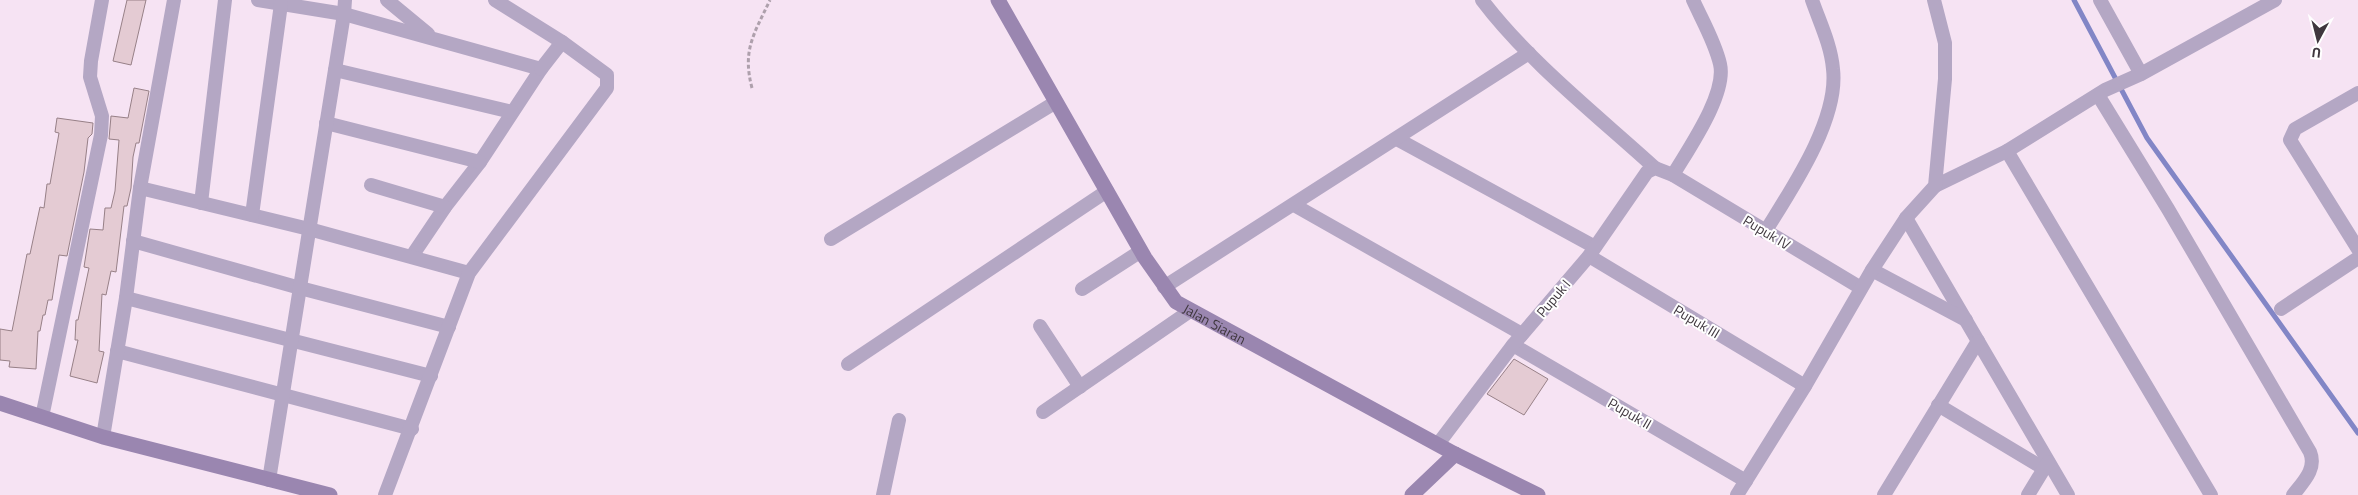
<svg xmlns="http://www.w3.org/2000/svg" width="2358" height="495" font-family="'Titillium Web',sans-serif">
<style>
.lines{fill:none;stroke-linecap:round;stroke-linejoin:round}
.stream{stroke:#8286c6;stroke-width:5}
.building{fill:#e4cbd3;stroke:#978087}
.path{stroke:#aea0ac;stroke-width:3;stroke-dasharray:4 2.5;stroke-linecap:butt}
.street{stroke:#b4a7c4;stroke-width:14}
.secondary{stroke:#9a86b0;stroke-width:15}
.labels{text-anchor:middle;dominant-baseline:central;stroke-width:4;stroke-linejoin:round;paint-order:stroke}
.street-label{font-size:14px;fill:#3f373e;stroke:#fff}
</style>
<rect width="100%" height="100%" fill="#f6e3f3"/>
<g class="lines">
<path class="stream" d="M 2074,0 L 2147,138 L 2358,433"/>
</g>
<g class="building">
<path d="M 127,0 L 146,0 L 131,65 L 113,61 Z"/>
<path d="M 134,88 L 149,91 L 139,143 L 136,143 L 133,157 L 131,188 L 127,206 L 124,206 L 116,272 L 111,271 L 106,295 L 102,294 L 99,351 L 104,352 L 97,383 L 70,376 L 78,340 L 75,340 L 76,320 L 78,320 L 89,268 L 84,267 L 90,229 L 103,230 L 105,208 L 111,208 L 115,191 L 119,140 L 109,139 L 111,116 L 128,118 Z"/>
<path d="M 57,118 L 93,123 L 92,134 L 88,138 L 84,172 L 67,256 L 59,255 L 52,300 L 48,300 L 45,315 L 43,315 L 40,331 L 38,331 L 36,369 L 9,367 L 10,361 L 0,360 L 0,329 L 12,331 L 27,254 L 30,254 L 40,207 L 44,208 L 47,184 L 50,184 L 59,133 L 55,132 Z"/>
<path d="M 1514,359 L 1548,379 L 1524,415 L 1487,394 Z"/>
</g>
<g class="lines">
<path class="path" d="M 752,88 C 742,50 754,34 770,0"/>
<g class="street">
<path d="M 258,0 L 344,14 L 541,69 L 480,162 L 445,207 L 412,256"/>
<path d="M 387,0 L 428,34"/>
<path d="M 1482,0 C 1528,61 1598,116 1655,168"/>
<path d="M 2100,0 L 2141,74"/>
<path d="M 541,69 L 562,42"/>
<path d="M 335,70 L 512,112"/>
<path d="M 2358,93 L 2295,129 L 2290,140 L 2358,249"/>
<path d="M 2098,95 L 2168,209 L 2310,452 C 2317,469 2303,482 2293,495"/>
<path d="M 326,123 L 480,162"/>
<path d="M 1397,139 L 1595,247"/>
<path d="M 2007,151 L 2211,495"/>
<path d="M 1673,175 C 1689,148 1727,94 1720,64 C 1715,42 1702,20 1693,0"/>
<path d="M 371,185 L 445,207"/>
<path d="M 1935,186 L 2007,151 L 2105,90 L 2141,74 L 2275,0"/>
<path d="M 140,188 L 309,229 L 469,273"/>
<path d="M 201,203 L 225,0"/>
<path d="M 1294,205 L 1522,334"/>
<path d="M 252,215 L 281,4"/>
<path d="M 1906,218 L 2068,495"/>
<path d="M 1765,232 C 1791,190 1839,120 1833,69 C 1831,45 1820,23 1812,0"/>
<path d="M 831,239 L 1056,102"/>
<path d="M 133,241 L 300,288 L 449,327"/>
<path d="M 1589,256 L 1805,386"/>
<path d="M 1872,270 L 1966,320"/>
<path d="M 1164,287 L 1529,53"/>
<path d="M 1082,289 L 1141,251"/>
<path d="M 126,298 L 431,376"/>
<path d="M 2281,309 L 2358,258"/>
<path d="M 1040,326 L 1080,387"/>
<path d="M 1513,345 L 1746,481"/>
<path d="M 117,351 L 412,429"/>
<path d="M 848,364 L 1107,191"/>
<path d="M 1938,405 L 2043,468"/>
<path d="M 1043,412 L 1190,311"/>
<path d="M 42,417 L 101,135 L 102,116 L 90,77 L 91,61 L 102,0"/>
<path d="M 103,437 L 126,298 L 140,188 L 174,0"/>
<path d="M 1438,444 L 1513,345 L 1589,256 L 1647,172 L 1655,168 L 1673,175 L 1861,288"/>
<path d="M 269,480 L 344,14 L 345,0"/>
<path d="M 385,495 L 469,273 L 607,88 L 607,75 L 562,42 L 495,0"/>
<path d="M 883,495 L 899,420"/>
<path d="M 1737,495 L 1805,386 L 1872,270 L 1906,218 L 1935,186 L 1945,79 L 1945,43 L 1934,0"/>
<path d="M 1884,495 L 1978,341"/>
<path d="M 2028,495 L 2048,462"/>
</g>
<g class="secondary">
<path id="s1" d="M 998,0 L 1145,258 L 1176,302 L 1455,454 L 1538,495"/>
<path d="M 0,403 L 103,437 L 330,495"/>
<path d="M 1412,495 L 1455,454"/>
</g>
</g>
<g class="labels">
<g class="street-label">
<text transform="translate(1767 232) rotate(31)">Pupuk IV</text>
<text transform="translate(1553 298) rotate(-50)">Pupuk I</text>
<text transform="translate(1697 321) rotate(31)">Pupuk III</text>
<text stroke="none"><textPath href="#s1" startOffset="395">Jalan Siaran</textPath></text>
<text transform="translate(1630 413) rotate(30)">Pupuk II</text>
</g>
</g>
<g transform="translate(2318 40) rotate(187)" stroke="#ffffff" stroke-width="4" paint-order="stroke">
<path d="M0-4L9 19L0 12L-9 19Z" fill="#3f373e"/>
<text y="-8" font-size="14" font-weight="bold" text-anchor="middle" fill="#3f373e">U</text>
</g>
</svg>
